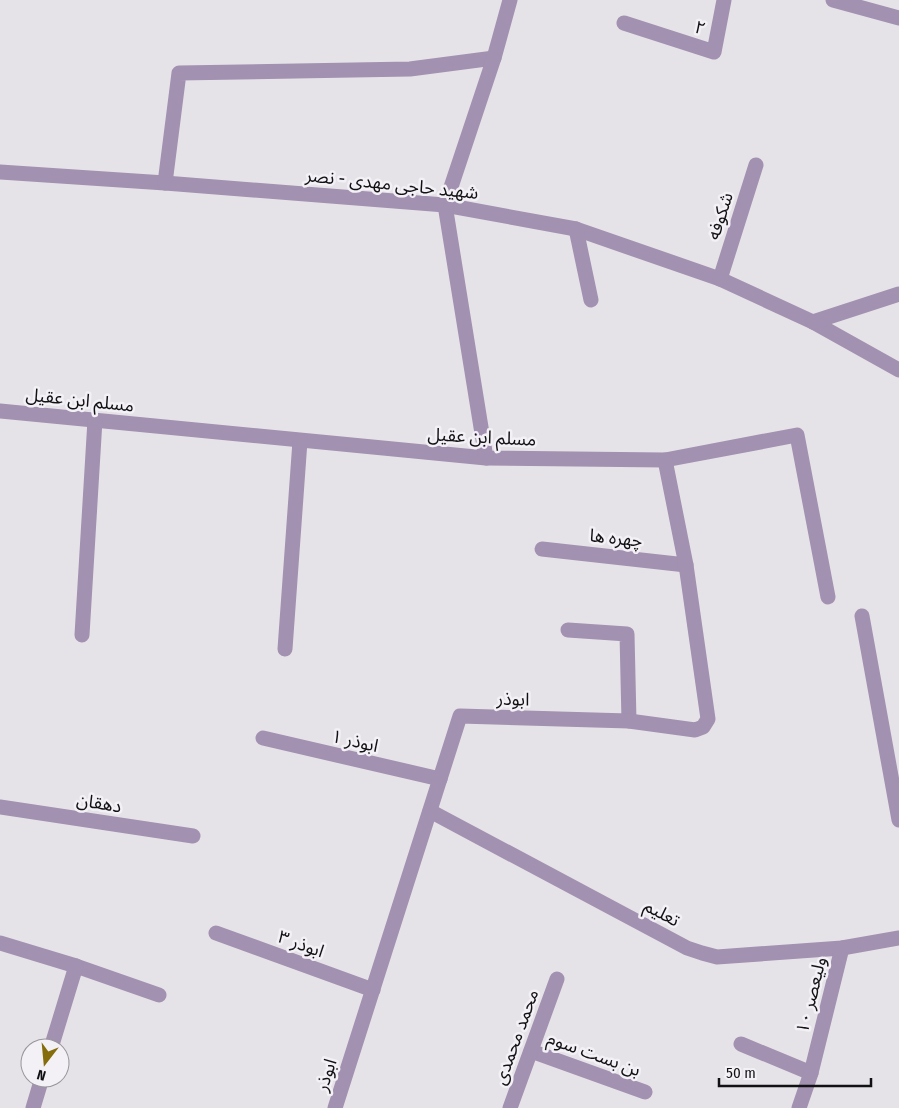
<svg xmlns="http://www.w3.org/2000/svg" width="899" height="1108" font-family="'Fira Sans Condensed','Noto Sans Arabic',sans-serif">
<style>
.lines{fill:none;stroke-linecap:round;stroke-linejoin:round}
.street{stroke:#a291b1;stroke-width:15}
.labels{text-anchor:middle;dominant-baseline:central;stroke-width:5;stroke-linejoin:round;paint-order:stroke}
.street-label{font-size:18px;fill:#111012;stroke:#f3f0f6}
</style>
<rect width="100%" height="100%" fill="#e6e3e8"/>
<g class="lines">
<g class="street">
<path d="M 833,0 L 899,18"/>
<path d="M 624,23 L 714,52 L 724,0"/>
<path d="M 0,172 L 165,183 L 445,205 L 576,229 L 720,279 L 813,322 L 899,370"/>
<path d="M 165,183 L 179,73 L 410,69 L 494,58"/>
<path d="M 576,229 L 591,300"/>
<path d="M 720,279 L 756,165"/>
<path d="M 813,322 L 899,294"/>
<path d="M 0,411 L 486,458 L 665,460 L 797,435 L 828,597"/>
<path d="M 486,458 L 445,205 L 494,58 L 510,0"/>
<path d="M 542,549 L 686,565"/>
<path d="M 862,616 L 899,820"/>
<path d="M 568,630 L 627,634 L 629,721"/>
<path d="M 82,635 L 95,420"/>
<path d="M 285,649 L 300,441"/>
<path d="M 263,738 L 440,779"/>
<path d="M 0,807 L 193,836"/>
<path d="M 430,811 L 687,948 L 702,953 L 717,957 L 842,948 L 899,938"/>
<path d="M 216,933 L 373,990"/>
<path d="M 0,943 L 76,966 L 159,995"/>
<path d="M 741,1044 L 811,1073"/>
<path d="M 51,1048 L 76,966"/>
<path d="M 531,1051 L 645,1092"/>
<path d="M 33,1108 L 42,1078"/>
<path d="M 335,1108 L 460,716 L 629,721 L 695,730 L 703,727 L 708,719 L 686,565 L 665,460"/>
<path d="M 510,1108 L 557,979"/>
<path d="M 799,1108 L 811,1073 L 842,948"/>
</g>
</g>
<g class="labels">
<g class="street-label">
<text transform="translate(700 28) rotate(18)">۲</text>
<text transform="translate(392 184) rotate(6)">شهید حاجی مهدی - نصر</text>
<text transform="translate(720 216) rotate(-72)">شکوفه</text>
<text transform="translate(80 400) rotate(6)">مسلم ابن عقیل</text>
<text transform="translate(482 437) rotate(3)">مسلم ابن عقیل</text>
<text transform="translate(616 538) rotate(6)">چهره ها</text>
<text transform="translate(513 699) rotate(2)">ابوذر</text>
<text transform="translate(355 741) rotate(13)">ابوذر ۱</text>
<text transform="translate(99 803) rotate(9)">دهقان</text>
<text transform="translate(662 913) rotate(28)">تعلیم</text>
<text transform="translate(301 944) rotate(20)">ابوذر ۳</text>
<text transform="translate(811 995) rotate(-76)">۱۰ ولیعصر</text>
<text transform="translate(516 1037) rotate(-70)">محمد محمدی</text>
<text transform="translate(594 1054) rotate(20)">بن بست سوم</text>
<text transform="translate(326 1075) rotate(-72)">ابوذر</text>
</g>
</g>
<g transform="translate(45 1063) rotate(196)"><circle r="24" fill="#f3f0f6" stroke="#99969b"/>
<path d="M0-4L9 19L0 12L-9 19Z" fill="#866d0b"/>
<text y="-8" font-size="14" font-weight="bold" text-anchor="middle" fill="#111012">N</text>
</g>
<path d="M719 1078v8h152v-8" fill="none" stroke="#111012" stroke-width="2.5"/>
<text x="726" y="1078" font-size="15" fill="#111012" stroke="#f3f0f6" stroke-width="4" paint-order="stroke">50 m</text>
</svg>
